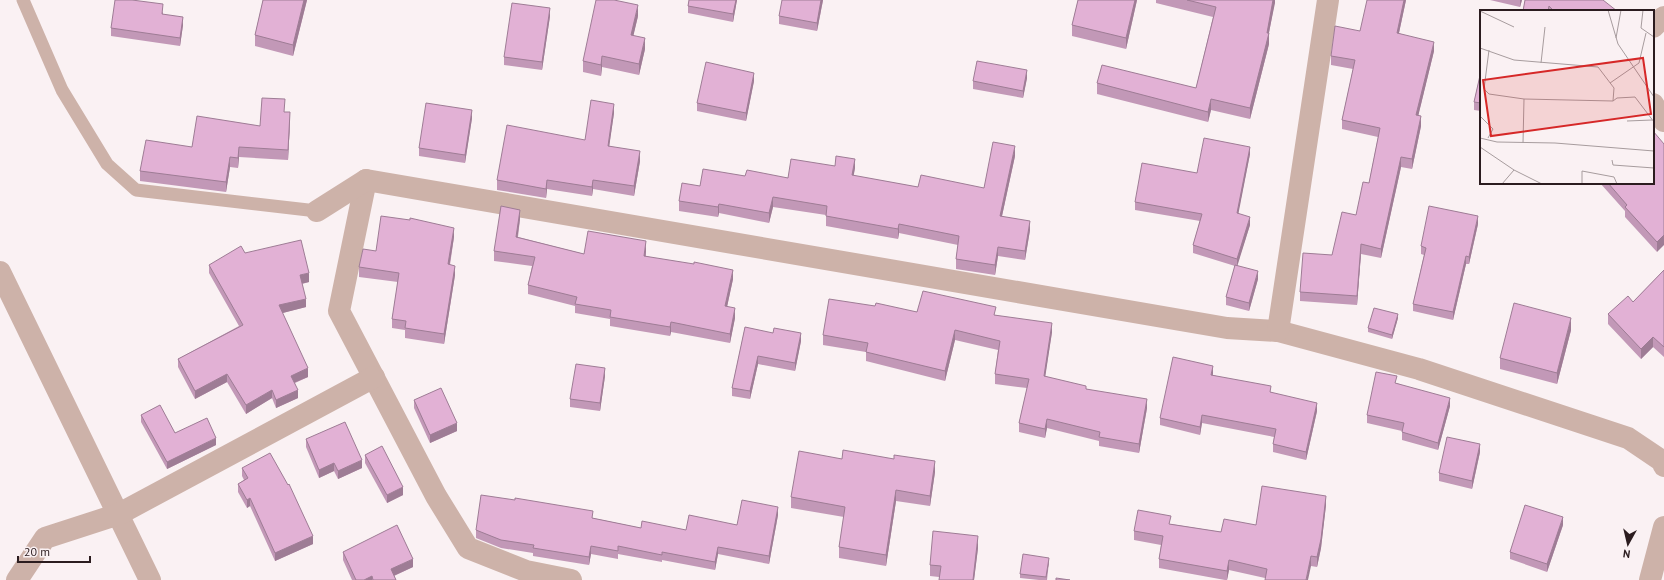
<svg xmlns="http://www.w3.org/2000/svg" width="1664" height="580" font-family="'PT Sans',sans-serif">
<style>
.lines{fill:none;stroke-linecap:round;stroke-linejoin:round}
.service{stroke:#cdb2a9;stroke-width:13}
.minor{stroke:#cdb2a9;stroke-width:22}
.wall{fill:#c298b7}
.shaded-wall{fill:#9e7c95}
.building{fill:#e2b1d5;stroke:#9e7c95}
.inset-road{fill:none;stroke:#a79c9e;stroke-width:1}
.view{fill:#d62828;fill-opacity:0.15;stroke:#d62828;stroke-width:2}
.inset-edge{fill:none;stroke:#2b1c1f;stroke-width:2}
</style>
<rect width="100%" height="100%" fill="#faf1f3"/>
<g class="lines">
<path class="service" d="M 23,0 L 62,90 L 107,164 L 136,190 L 317,211"/>
<g class="minor">
<path d="M 1653,27 L 1664,17"/>
<path d="M 1653,104 L 1664,121"/>
<path d="M 366,180 L 339,311 L 436,496 L 468,548 L 526,571 L 571,580"/>
<path d="M 317,211 L 366,180 L 1227,328 L 1278,331 L 1419,369 L 1628,438 L 1662,461 L 1664,466"/>
<path d="M 0,272 L 150,580"/>
<path d="M 1278,331 L 1328,0"/>
<path d="M 17,580 L 45,538 L 119,514 L 374,377"/>
<path d="M 1650,580 L 1664,527"/>
</g>
</g>
<g class="wall">
<path d="M 263,0 L 307,0 L 293,56 L 255,46 L 255,35 Z"/>
<path d="M 689,0 L 737,0 L 733,22 L 688,13 L 688,6 Z"/>
<path d="M 823,0 L 817,31 L 779,24 L 779,16 Z"/>
<path d="M 1078,0 L 1137,0 L 1126,49 L 1072,36 L 1072,25 Z"/>
<path d="M 1156,0 L 1275,0 L 1269,33 L 1269,44 L 1250,119 L 1211,110 L 1208,122 L 1097,94 L 1097,83 L 1196,88 L 1213,17 L 1156,3 Z"/>
<path d="M 1406,0 L 1399,33 L 1434,51 L 1418,116 L 1421,126 L 1412,169 L 1401,167 L 1381,258 L 1361,254 L 1357,305 L 1300,301 L 1300,292 L 1332,255 L 1356,215 L 1369,183 L 1378,137 L 1342,129 L 1342,120 L 1353,69 L 1331,65 L 1331,56 L 1360,31 Z"/>
<path d="M 1490,0 L 1522,0 L 1520,7 Z"/>
<path d="M 1525,0 L 1617,11 L 1523,11 Z"/>
<path d="M 163,12 L 163,14 L 183,25 L 180,46 L 111,36 L 111,28 Z"/>
<path d="M 550,16 L 542,70 L 504,65 L 504,57 Z"/>
<path d="M 638,16 L 633,36 L 645,49 L 639,75 L 602,67 L 601,76 L 583,72 L 583,61 Z"/>
<path d="M 1481,71 L 1481,111 L 1474,110 L 1474,102 Z"/>
<path d="M 1027,78 L 1023,98 L 973,89 L 973,81 Z"/>
<path d="M 754,81 L 746,121 L 697,111 L 697,103 Z"/>
<path d="M 285,112 L 290,122 L 288,160 L 239,157 L 238,168 L 230,167 L 226,192 L 140,181 L 140,171 L 260,126 Z"/>
<path d="M 614,113 L 609,146 L 640,161 L 634,196 L 593,189 L 592,196 L 547,189 L 546,198 L 497,190 L 497,180 L 585,140 Z"/>
<path d="M 472,118 L 465,163 L 419,156 L 419,148 Z"/>
<path d="M 1664,144 L 1657,252 L 1625,217 L 1625,211 L 1600,183 L 1653,183 Z"/>
<path d="M 1250,154 L 1238,213 L 1250,225 L 1237,265 L 1258,279 L 1249,311 L 1226,305 L 1226,297 L 1235,266 L 1193,253 L 1193,245 L 1200,221 L 1135,210 L 1135,202 L 1197,173 Z"/>
<path d="M 1015,156 L 1002,216 L 1030,230 L 1025,260 L 998,256 L 995,275 L 956,269 L 956,259 L 958,245 L 899,233 L 898,239 L 826,226 L 826,215 L 773,207 L 769,223 L 719,213 L 718,217 L 679,211 L 679,201 L 700,186 L 745,176 L 788,178 L 835,166 L 855,168 L 853,176 L 918,187 L 984,188 Z"/>
<path d="M 520,219 L 518,237 L 584,254 L 646,251 L 646,256 L 733,279 L 727,307 L 735,318 L 730,343 L 671,332 L 670,336 L 610,326 L 610,319 L 575,313 L 575,306 L 528,294 L 528,285 L 532,266 L 494,261 L 494,251 Z"/>
<path d="M 1478,224 L 1469,264 L 1466,264 L 1453,320 L 1413,311 L 1413,304 L 1424,255 L 1421,254 L 1421,246 Z"/>
<path d="M 454,237 L 450,265 L 455,275 L 444,344 L 405,338 L 405,330 L 392,328 L 392,319 L 398,282 L 359,277 L 359,267 Z"/>
<path d="M 245,253 L 309,282 L 302,284 L 306,307 L 282,313 L 308,377 L 295,383 L 298,398 L 276,408 L 272,398 L 246,414 L 227,382 L 195,399 L 178,367 L 178,359 L 239,326 L 209,273 L 209,265 Z"/>
<path d="M 1664,270 L 1664,357 L 1653,347 L 1641,359 L 1608,324 L 1608,314 L 1633,302 Z"/>
<path d="M 875,306 L 917,312 L 996,315 L 1052,332 L 1045,376 L 1147,408 L 1139,453 L 1099,446 L 1099,441 L 1047,428 L 1045,438 L 1019,432 L 1019,423 L 1027,388 L 995,384 L 995,374 L 998,350 L 955,340 L 945,381 L 866,361 L 866,352 L 823,345 L 823,335 Z"/>
<path d="M 1398,318 L 1392,339 L 1368,332 L 1368,328 Z"/>
<path d="M 745,327 L 801,341 L 795,371 L 758,364 L 750,399 L 732,396 L 732,388 Z"/>
<path d="M 1571,330 L 1557,384 L 1500,369 L 1500,358 Z"/>
<path d="M 1213,374 L 1213,375 L 1271,392 L 1317,411 L 1306,460 L 1273,452 L 1273,444 L 1274,437 L 1202,423 L 1200,435 L 1160,425 L 1160,418 Z"/>
<path d="M 605,376 L 600,411 L 570,407 L 570,399 Z"/>
<path d="M 1397,383 L 1450,406 L 1438,450 L 1402,440 L 1402,431 L 1367,423 L 1367,415 Z"/>
<path d="M 414,400 L 457,431 L 430,443 L 414,408 Z"/>
<path d="M 141,415 L 175,433 L 216,445 L 167,469 L 141,422 Z"/>
<path d="M 306,439 L 362,468 L 338,479 L 334,471 L 319,478 L 306,447 Z"/>
<path d="M 1480,452 L 1472,489 L 1439,481 L 1439,473 Z"/>
<path d="M 365,455 L 403,495 L 387,503 L 365,463 Z"/>
<path d="M 842,459 L 935,472 L 930,506 L 896,501 L 886,566 L 839,558 L 839,547 L 844,517 L 791,508 L 791,497 Z"/>
<path d="M 242,468 L 313,544 L 275,561 L 250,506 L 247,508 L 238,492 L 238,484 L 244,480 L 242,476 Z"/>
<path d="M 1326,505 L 1321,548 L 1317,567 L 1311,566 L 1265,578 L 1229,570 L 1227,580 L 1225,580 L 1159,568 L 1159,559 L 1161,545 L 1134,540 L 1134,531 L 1171,524 L 1221,532 L 1256,525 Z"/>
<path d="M 778,515 L 769,564 L 718,554 L 715,570 L 662,560 L 662,562 L 618,554 L 618,559 L 591,554 L 589,565 L 533,556 L 533,553 L 501,548 L 476,538 L 476,530 L 593,518 L 641,528 L 686,530 L 737,525 Z"/>
<path d="M 1563,525 L 1547,572 L 1510,559 L 1510,552 Z"/>
<path d="M 978,548 L 974,580 L 939,580 L 939,577 L 930,576 L 930,565 Z"/>
<path d="M 343,552 L 413,567 L 394,576 L 396,580 L 352,580 L 343,560 Z"/>
<path d="M 1049,562 L 1047,580 L 1039,580 L 1020,578 L 1020,574 Z"/>
</g>
<g class="shaded-wall">
<path d="M 304,0 L 307,0 L 293,56 L 293,45 Z"/>
<path d="M 736,0 L 737,0 L 733,22 L 733,14 Z"/>
<path d="M 821,0 L 823,0 L 817,31 L 817,23 Z"/>
<path d="M 1135,0 L 1137,0 L 1126,49 L 1126,38 Z"/>
<path d="M 1273,0 L 1275,0 L 1275,3 L 1268,37 L 1269,33 L 1269,44 L 1250,119 L 1250,108 Z"/>
<path d="M 1404,0 L 1406,0 L 1397,42 L 1397,33 Z"/>
<path d="M 1520,0 L 1522,0 L 1520,7 Z"/>
<path d="M 638,5 L 638,16 L 631,46 L 631,35 Z"/>
<path d="M 550,8 L 550,16 L 542,70 L 542,62 Z"/>
<path d="M 183,17 L 183,25 L 180,46 L 180,38 Z"/>
<path d="M 645,38 L 645,49 L 639,75 L 639,64 Z"/>
<path d="M 1434,42 L 1434,51 L 1416,125 L 1416,115 Z"/>
<path d="M 602,56 L 602,67 L 601,76 L 601,65 Z"/>
<path d="M 1027,70 L 1027,78 L 1023,98 L 1023,91 Z"/>
<path d="M 754,73 L 754,81 L 746,121 L 746,113 Z"/>
<path d="M 1211,99 L 1211,110 L 1208,122 L 1208,112 Z"/>
<path d="M 614,104 L 614,113 L 608,155 L 608,146 Z"/>
<path d="M 472,110 L 472,118 L 465,163 L 465,155 Z"/>
<path d="M 290,112 L 290,122 L 288,160 L 288,150 Z"/>
<path d="M 1421,116 L 1421,126 L 1412,169 L 1412,159 Z"/>
<path d="M 1015,146 L 1015,156 L 1000,225 L 1000,216 Z"/>
<path d="M 239,147 L 239,157 L 238,168 L 238,158 Z"/>
<path d="M 1250,147 L 1250,154 L 1237,221 L 1237,213 Z"/>
<path d="M 640,151 L 640,161 L 634,196 L 634,186 Z"/>
<path d="M 230,157 L 230,167 L 226,192 L 226,182 Z"/>
<path d="M 1401,157 L 1401,167 L 1381,258 L 1381,249 Z"/>
<path d="M 855,159 L 855,168 L 852,185 L 852,175 Z"/>
<path d="M 547,180 L 547,189 L 546,198 L 546,189 Z"/>
<path d="M 593,180 L 593,189 L 592,196 L 592,187 Z"/>
<path d="M 773,197 L 773,207 L 769,223 L 769,213 Z"/>
<path d="M 719,204 L 719,213 L 718,217 L 718,207 Z"/>
<path d="M 520,210 L 520,219 L 516,247 L 516,237 Z"/>
<path d="M 1478,216 L 1478,224 L 1469,264 L 1469,257 Z"/>
<path d="M 1250,217 L 1250,225 L 1237,267 L 1237,259 Z"/>
<path d="M 1030,221 L 1030,230 L 1025,260 L 1025,251 Z"/>
<path d="M 899,224 L 899,233 L 898,239 L 898,229 Z"/>
<path d="M 454,228 L 454,237 L 448,274 L 448,264 Z"/>
<path d="M 1664,235 L 1664,245 L 1657,252 L 1657,242 Z"/>
<path d="M 646,241 L 646,251 L 644,266 L 644,256 Z"/>
<path d="M 1361,244 L 1361,254 L 1357,305 L 1357,296 Z"/>
<path d="M 998,247 L 998,256 L 995,275 L 995,265 Z"/>
<path d="M 1466,256 L 1466,264 L 1453,320 L 1453,312 Z"/>
<path d="M 455,266 L 455,275 L 444,344 L 444,334 Z"/>
<path d="M 733,270 L 733,279 L 725,316 L 725,306 Z"/>
<path d="M 1258,271 L 1258,279 L 1249,311 L 1249,303 Z"/>
<path d="M 309,273 L 309,282 L 300,284 L 300,275 Z"/>
<path d="M 306,299 L 306,307 L 279,314 L 279,305 Z"/>
<path d="M 735,308 L 735,318 L 730,343 L 730,334 Z"/>
<path d="M 1398,314 L 1398,318 L 1392,339 L 1392,335 Z"/>
<path d="M 1571,318 L 1571,330 L 1557,384 L 1557,373 Z"/>
<path d="M 671,322 L 671,332 L 670,336 L 670,327 Z"/>
<path d="M 1052,323 L 1052,332 L 1044,385 L 1044,376 Z"/>
<path d="M 955,330 L 955,340 L 945,381 L 945,371 Z"/>
<path d="M 801,333 L 801,341 L 795,371 L 795,363 Z"/>
<path d="M 1653,337 L 1653,347 L 1641,359 L 1641,349 Z"/>
<path d="M 758,356 L 758,364 L 750,399 L 750,391 Z"/>
<path d="M 1213,366 L 1213,374 L 1211,383 L 1211,375 Z"/>
<path d="M 308,368 L 308,377 L 291,384 L 291,376 Z"/>
<path d="M 605,368 L 605,376 L 600,411 L 600,403 Z"/>
<path d="M 227,374 L 227,382 L 195,399 L 195,391 Z"/>
<path d="M 272,390 L 272,398 L 246,414 L 246,405 Z"/>
<path d="M 298,390 L 298,398 L 276,408 L 276,400 Z"/>
<path d="M 1450,398 L 1450,406 L 1438,450 L 1438,443 Z"/>
<path d="M 1147,399 L 1147,408 L 1139,453 L 1139,444 Z"/>
<path d="M 1317,403 L 1317,411 L 1306,460 L 1306,452 Z"/>
<path d="M 1202,415 L 1202,423 L 1200,435 L 1200,427 Z"/>
<path d="M 1047,419 L 1047,428 L 1045,438 L 1045,429 Z"/>
<path d="M 457,423 L 457,431 L 430,443 L 430,435 Z"/>
<path d="M 216,438 L 216,445 L 167,469 L 167,462 Z"/>
<path d="M 1480,444 L 1480,452 L 1472,489 L 1472,481 Z"/>
<path d="M 362,460 L 362,468 L 338,479 L 338,471 Z"/>
<path d="M 935,461 L 935,472 L 930,506 L 930,496 Z"/>
<path d="M 334,463 L 334,471 L 319,478 L 319,470 Z"/>
<path d="M 403,487 L 403,495 L 387,503 L 387,495 Z"/>
<path d="M 896,490 L 896,501 L 886,566 L 886,555 Z"/>
<path d="M 1326,496 L 1326,505 L 1321,548 L 1317,567 L 1317,557 Z"/>
<path d="M 250,498 L 250,506 L 247,508 L 247,500 Z"/>
<path d="M 778,507 L 778,515 L 769,564 L 769,556 Z"/>
<path d="M 1563,517 L 1563,525 L 1547,572 L 1547,564 Z"/>
<path d="M 313,536 L 313,544 L 275,561 L 275,553 Z"/>
<path d="M 978,536 L 978,548 L 974,580 L 973,580 Z"/>
<path d="M 591,546 L 591,554 L 589,565 L 589,557 Z"/>
<path d="M 718,547 L 718,554 L 715,570 L 715,562 Z"/>
<path d="M 1311,556 L 1311,566 L 1308,580 L 1306,580 Z"/>
<path d="M 1049,558 L 1049,562 L 1046,580 L 1046,577 Z"/>
<path d="M 413,559 L 413,567 L 391,577 L 391,569 Z"/>
<path d="M 1229,560 L 1229,570 L 1227,580 L 1227,571 Z"/>
<path d="M 372,576 L 372,580 L 364,580 Z"/>
</g>
<g class="building">
<path d="M 115,0 L 132,0 L 163,4 L 162,14 L 183,17 L 180,38 L 111,28 Z"/>
<path d="M 263,0 L 304,0 L 293,45 L 255,35 Z"/>
<path d="M 596,0 L 614,0 L 638,5 L 631,35 L 645,38 L 639,64 L 602,56 L 601,65 L 583,61 Z"/>
<path d="M 689,0 L 736,0 L 733,14 L 688,6 Z"/>
<path d="M 782,0 L 821,0 L 817,23 L 779,16 Z"/>
<path d="M 1078,0 L 1135,0 L 1126,38 L 1072,25 Z"/>
<path d="M 1187,0 L 1273,0 L 1267,33 L 1269,33 L 1250,108 L 1211,99 L 1208,112 L 1097,83 L 1102,65 L 1196,88 L 1216,7 Z"/>
<path d="M 1367,0 L 1404,0 L 1397,33 L 1434,42 L 1416,115 L 1421,116 L 1412,159 L 1401,157 L 1381,249 L 1361,244 L 1357,296 L 1300,292 L 1303,253 L 1332,255 L 1342,212 L 1356,215 L 1363,182 L 1369,183 L 1380,128 L 1342,120 L 1355,60 L 1331,56 L 1335,26 L 1360,31 Z"/>
<path d="M 1525,0 L 1603,0 L 1617,11 L 1554,11 L 1549,6 L 1548,11 L 1523,11 Z"/>
<path d="M 512,3 L 550,8 L 542,62 L 504,57 Z"/>
<path d="M 977,61 L 1027,70 L 1023,91 L 973,81 Z"/>
<path d="M 706,62 L 754,73 L 746,113 L 697,103 Z"/>
<path d="M 1481,71 L 1481,103 L 1474,102 Z"/>
<path d="M 262,98 L 285,99 L 284,112 L 290,112 L 288,150 L 239,147 L 238,158 L 230,157 L 226,182 L 140,171 L 146,140 L 192,147 L 197,116 L 260,126 Z"/>
<path d="M 591,100 L 614,104 L 608,146 L 640,151 L 634,186 L 593,180 L 592,187 L 547,180 L 546,189 L 497,180 L 507,125 L 585,140 Z"/>
<path d="M 426,103 L 472,110 L 465,155 L 419,148 Z"/>
<path d="M 1653,131 L 1664,144 L 1664,235 L 1657,242 L 1625,207 L 1627,205 L 1608,183 L 1653,183 Z"/>
<path d="M 1204,138 L 1250,147 L 1237,213 L 1250,217 L 1237,259 L 1193,245 L 1202,214 L 1135,202 L 1142,163 L 1197,173 Z"/>
<path d="M 993,142 L 1015,146 L 1000,216 L 1030,221 L 1025,251 L 998,247 L 995,265 L 956,259 L 959,236 L 899,224 L 898,229 L 826,216 L 827,206 L 773,197 L 769,213 L 719,204 L 718,207 L 679,201 L 682,183 L 700,186 L 703,169 L 745,176 L 747,170 L 788,178 L 791,159 L 835,166 L 836,156 L 855,159 L 852,175 L 918,187 L 921,175 L 984,188 Z"/>
<path d="M 501,206 L 520,210 L 516,237 L 584,254 L 588,231 L 646,241 L 644,256 L 694,264 L 694,262 L 733,270 L 725,306 L 735,308 L 730,334 L 671,322 L 670,327 L 610,317 L 611,310 L 575,304 L 577,297 L 528,285 L 535,257 L 494,251 Z"/>
<path d="M 1429,206 L 1478,216 L 1469,257 L 1466,256 L 1453,312 L 1413,304 L 1426,248 L 1421,246 Z"/>
<path d="M 381,216 L 410,220 L 410,218 L 454,228 L 448,264 L 455,266 L 444,334 L 405,328 L 406,321 L 392,319 L 399,273 L 359,267 L 363,249 L 376,251 Z"/>
<path d="M 301,240 L 309,273 L 300,275 L 306,299 L 279,305 L 308,368 L 291,376 L 298,390 L 276,400 L 272,390 L 246,405 L 227,374 L 195,391 L 178,359 L 243,325 L 209,265 L 241,246 L 245,253 Z"/>
<path d="M 1235,265 L 1258,271 L 1249,303 L 1226,297 Z"/>
<path d="M 1664,270 L 1664,347 L 1653,337 L 1641,349 L 1608,314 L 1628,296 L 1633,302 Z"/>
<path d="M 923,291 L 996,307 L 994,315 L 1052,323 L 1044,376 L 1086,386 L 1086,389 L 1147,399 L 1139,444 L 1099,437 L 1100,432 L 1047,419 L 1045,429 L 1019,423 L 1029,379 L 995,374 L 1000,341 L 955,330 L 945,371 L 866,352 L 868,343 L 823,335 L 829,299 L 875,306 L 876,303 L 917,312 Z"/>
<path d="M 1514,303 L 1571,318 L 1557,373 L 1500,358 Z"/>
<path d="M 1374,308 L 1398,314 L 1392,335 L 1368,328 Z"/>
<path d="M 745,327 L 773,333 L 774,328 L 801,333 L 795,363 L 758,356 L 750,391 L 732,388 Z"/>
<path d="M 1173,357 L 1213,366 L 1211,375 L 1271,386 L 1270,392 L 1317,403 L 1306,452 L 1273,444 L 1276,429 L 1202,415 L 1200,427 L 1160,418 Z"/>
<path d="M 576,364 L 605,368 L 600,403 L 570,399 Z"/>
<path d="M 1376,372 L 1397,376 L 1395,383 L 1450,398 L 1438,443 L 1402,432 L 1404,423 L 1367,415 Z"/>
<path d="M 441,388 L 457,423 L 430,435 L 414,400 Z"/>
<path d="M 160,405 L 175,433 L 207,418 L 216,438 L 167,462 L 141,415 Z"/>
<path d="M 345,422 L 362,460 L 338,471 L 334,463 L 319,470 L 306,439 Z"/>
<path d="M 1447,437 L 1480,444 L 1472,481 L 1439,473 Z"/>
<path d="M 382,446 L 403,487 L 387,495 L 365,455 Z"/>
<path d="M 843,450 L 894,459 L 894,455 L 935,461 L 930,496 L 896,490 L 886,555 L 839,547 L 845,507 L 791,497 L 799,451 L 842,459 Z"/>
<path d="M 270,453 L 288,485 L 289,484 L 313,536 L 275,553 L 250,498 L 247,500 L 238,484 L 248,478 L 242,468 Z"/>
<path d="M 1262,486 L 1326,496 L 1321,539 L 1317,557 L 1311,556 L 1306,580 L 1265,580 L 1267,569 L 1229,560 L 1227,571 L 1159,559 L 1163,536 L 1134,531 L 1138,510 L 1171,516 L 1169,524 L 1221,532 L 1224,519 L 1256,525 Z"/>
<path d="M 481,495 L 515,500 L 515,498 L 593,511 L 592,518 L 641,528 L 642,521 L 686,530 L 689,515 L 737,525 L 742,500 L 778,507 L 769,556 L 718,547 L 715,562 L 662,552 L 662,555 L 618,546 L 618,551 L 591,546 L 589,557 L 533,548 L 534,545 L 501,540 L 476,530 Z"/>
<path d="M 1525,505 L 1563,517 L 1547,564 L 1510,552 Z"/>
<path d="M 397,525 L 413,559 L 391,569 L 396,580 L 373,580 L 372,576 L 364,580 L 356,580 L 343,552 Z"/>
<path d="M 933,531 L 978,536 L 973,580 L 939,580 L 941,566 L 930,565 Z"/>
<path d="M 1023,554 L 1049,558 L 1046,577 L 1020,574 Z"/>
<path d="M 1056,578 L 1070,580 L 1056,580 Z"/>
</g>
<g transform="translate(1480 10)">
<rect width="174" height="174" fill="#faf1f3"/>
<path class="inset-road" d="M 128,0 L 138,34 L 174,87M 163,0 L 161,18 L 174,27M 0,1 L 34,17M 136,28 L 141,0M 0,38 L 34,50 L 118,57 L 134,78 L 133,91M 9,40 L 4,79 L 9,84 L 44,89 L 133,91 L 137,88 L 155,87 L 174,112M 61,53 L 65,17M 130,73 L 159,53 L 166,23M 0,106 L 13,119 L 8,128M 147,111 L 172,110M 0,128 L 17,132 L 75,133 L 174,141M 43,133 L 44,89M 0,137 L 34,160 L 62,174M 132,150 L 133,155 L 174,158M 22,174 L 34,160M 102,174 L 102,161 L 134,167 L 137,174"/>
<path class="view" d="M 163,48 L 171,104 L 11,126 L 3,70 Z"/>
<rect width="174" height="174" class="inset-edge"/>
</g>
<g transform="translate(1628 544) rotate(188)" stroke="#faf1f3" stroke-width="3" paint-order="stroke">
<path d="M0-3L7 15L0 10L-7 15Z" fill="#2b1c1f"/>
<text y="-6" font-size="11" font-weight="bold" text-anchor="middle" fill="#2b1c1f">N</text>
</g>
<path d="M18 556v6h72v-6" fill="none" stroke="#2b1c1f" stroke-width="2"/>
<text x="24" y="556" font-size="12" fill="#2b1c1f" stroke="#faf1f3" stroke-width="3" paint-order="stroke">20 m</text>
</svg>
